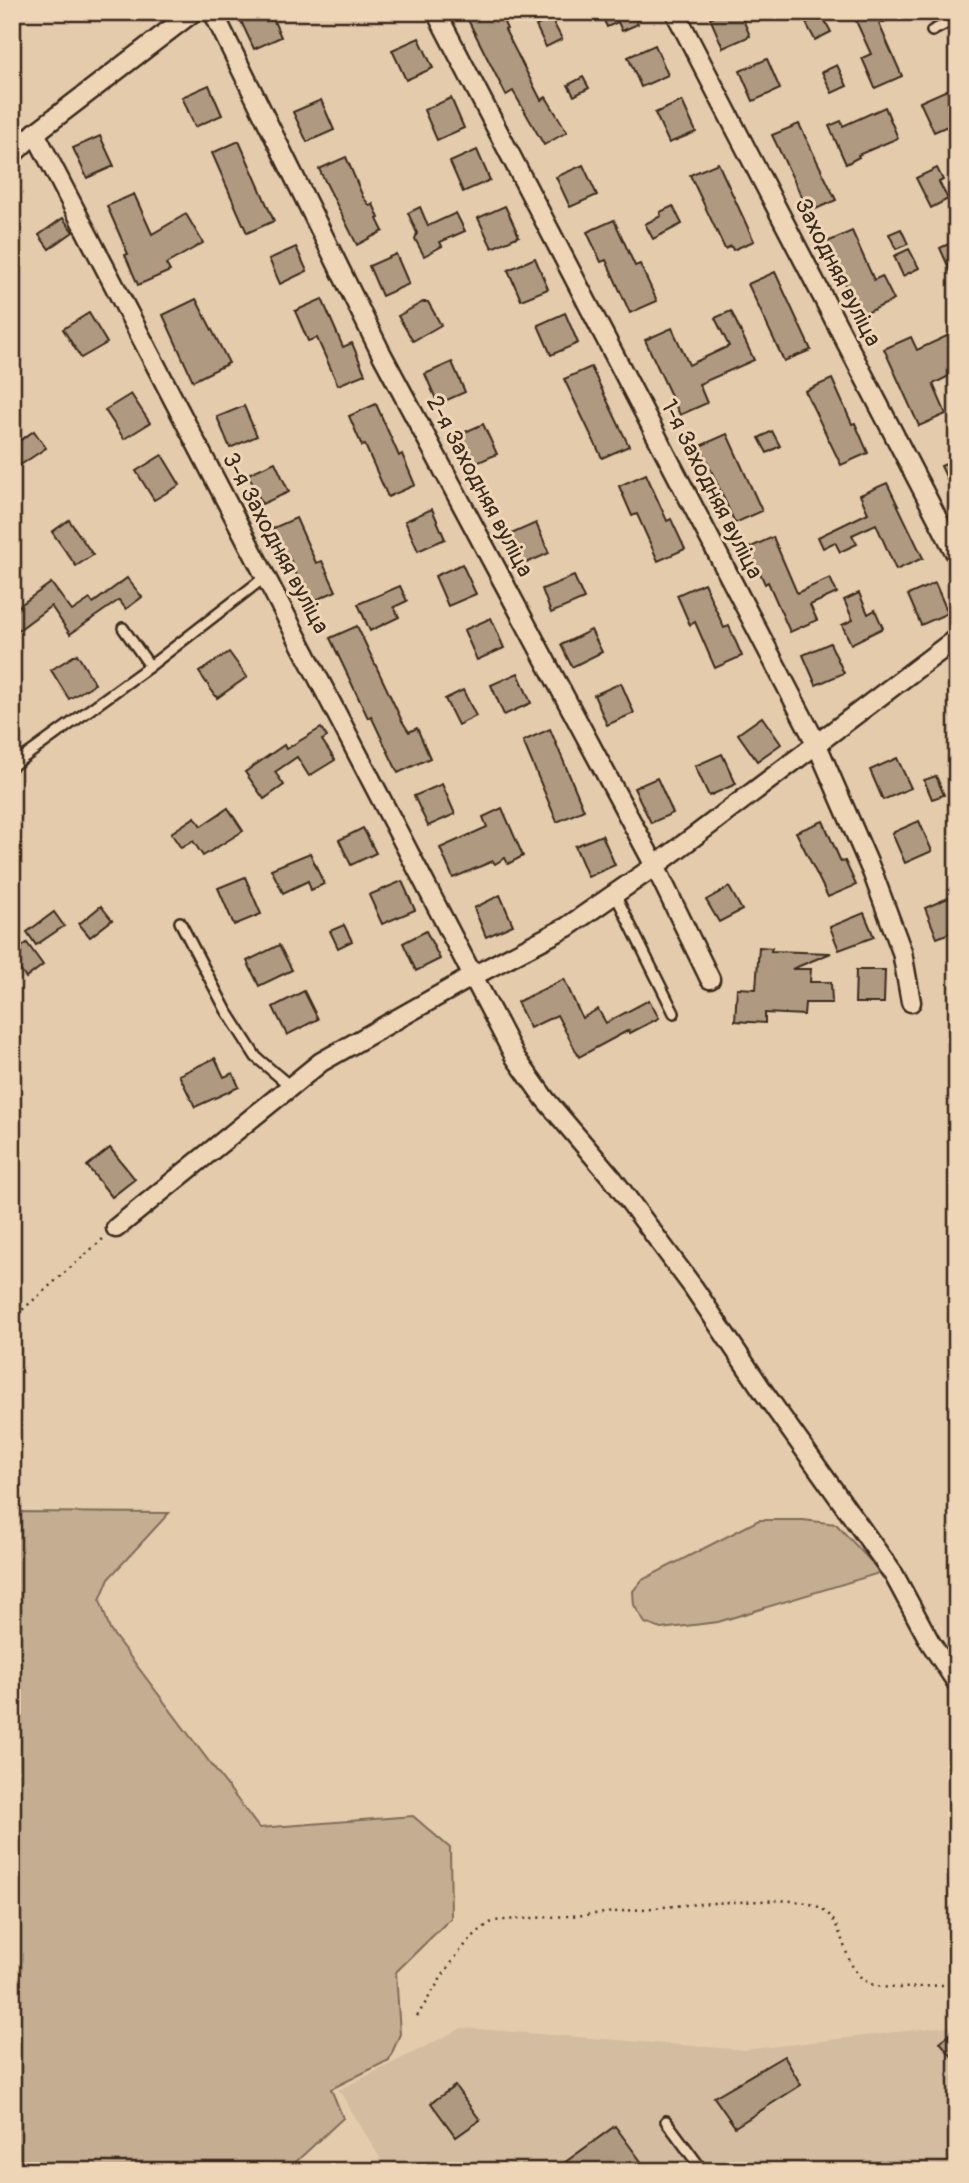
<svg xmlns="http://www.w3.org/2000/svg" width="969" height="2183" font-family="Pangolin,sans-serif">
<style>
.built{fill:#d3bc9f}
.green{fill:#c4ad91;stroke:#806c58;stroke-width:2}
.building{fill:#af9980;stroke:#3b2a1e;stroke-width:2}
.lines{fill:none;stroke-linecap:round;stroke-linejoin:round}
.lane-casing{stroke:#3b2a1e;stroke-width:14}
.street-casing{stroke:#3b2a1e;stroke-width:23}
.path{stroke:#3b2a1e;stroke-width:2.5;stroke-dasharray:2 5;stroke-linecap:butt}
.lane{stroke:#eed5b5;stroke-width:9}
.street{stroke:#eed5b5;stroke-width:18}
.labels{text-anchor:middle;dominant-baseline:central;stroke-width:6;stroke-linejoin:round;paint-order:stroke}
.street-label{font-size:23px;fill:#3b2a1e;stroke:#eed5b5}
</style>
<rect width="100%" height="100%" fill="#e3cbac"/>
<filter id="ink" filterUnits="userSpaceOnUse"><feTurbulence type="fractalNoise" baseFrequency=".0143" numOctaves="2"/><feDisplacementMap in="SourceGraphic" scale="14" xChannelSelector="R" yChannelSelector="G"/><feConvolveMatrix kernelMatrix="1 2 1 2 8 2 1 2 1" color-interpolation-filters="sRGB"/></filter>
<g filter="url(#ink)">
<path class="built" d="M 957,2025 L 957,2171 L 388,2171 L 339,2090 L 462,2028 L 745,2050 Z"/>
<g class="green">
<path d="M 12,1512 L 169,1513 L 109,1578 L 100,1600 L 110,1630 L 259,1828 L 413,1816 L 450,1848 L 451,1918 L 396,1972 L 400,2034 L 389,2060 L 331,2089 L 343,2118 L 286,2171 L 12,2171 Z"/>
<path d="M 759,1520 L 803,1520 L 836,1524 L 879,1570 L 876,1574 L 718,1622 L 661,1629 L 645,1623 L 634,1605 L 633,1591 L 642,1580 Z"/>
</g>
<g class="building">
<path d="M 255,12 L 270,12 L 281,37 L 254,49 L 240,19 Z"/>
<path d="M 464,12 L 499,12 L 507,29 L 505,30 L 541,100 L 546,97 L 567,132 L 544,145 L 513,91 L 506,95 Z"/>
<path d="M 600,12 L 639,12 L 634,15 L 638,24 L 622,31 L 618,22 L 607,27 Z"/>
<path d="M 722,12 L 740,12 L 750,36 L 723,48 L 710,18 Z"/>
<path d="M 852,12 L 905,12 L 879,24 L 902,76 L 875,88 L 862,58 L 871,54 Z"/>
<path d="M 822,15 L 831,32 L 815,40 L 806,23 Z"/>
<path d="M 551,18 L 562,39 L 546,47 L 536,26 Z"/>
<path d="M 419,38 L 433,68 L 406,80 L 392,50 Z"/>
<path d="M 655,45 L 668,75 L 641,87 L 628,57 Z"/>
<path d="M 767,59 L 780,89 L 753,101 L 740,71 Z"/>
<path d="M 837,65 L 847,86 L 832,93 L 822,72 Z"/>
<path d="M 583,77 L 589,88 L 574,96 L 568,85 Z"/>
<path d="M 209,85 L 222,115 L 195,127 L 182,97 Z"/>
<path d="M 947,90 L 957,112 L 957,122 L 934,132 L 920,102 Z"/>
<path d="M 451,98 L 464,128 L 437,140 L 424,110 Z"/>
<path d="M 321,100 L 334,130 L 307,142 L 293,112 Z"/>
<path d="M 682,101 L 696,132 L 669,143 L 655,113 Z"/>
<path d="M 885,107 L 898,138 L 858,155 L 859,157 L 846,164 L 829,126 L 841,121 L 843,126 Z"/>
<path d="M 799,124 L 836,200 L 809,212 L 772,135 Z"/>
<path d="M 100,136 L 114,166 L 87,178 L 73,148 Z"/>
<path d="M 239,141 L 274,221 L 247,233 L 212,153 Z"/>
<path d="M 477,150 L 490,180 L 463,192 L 450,162 Z"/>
<path d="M 346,157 L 363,197 L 370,206 L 373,204 L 379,218 L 377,219 L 383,231 L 357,245 L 319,169 Z"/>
<path d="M 718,163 L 754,241 L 733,250 L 731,246 L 725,249 L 690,175 Z"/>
<path d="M 583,165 L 597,195 L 570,207 L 556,177 Z"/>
<path d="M 937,168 L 943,180 L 939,182 L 948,199 L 931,208 L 916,178 Z"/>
<path d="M 134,194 L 152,234 L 186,214 L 203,243 L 166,264 L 170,271 L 138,285 L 125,255 L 128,254 L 107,206 Z"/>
<path d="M 505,206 L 519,236 L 492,248 L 478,218 Z"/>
<path d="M 673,206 L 682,224 L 653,239 L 645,224 L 661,216 L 660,212 Z"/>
<path d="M 420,207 L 428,226 L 456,213 L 465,231 L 440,242 L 442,246 L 424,256 L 415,239 L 417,233 L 408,213 Z"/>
<path d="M 63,218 L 73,232 L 49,249 L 39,235 Z"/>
<path d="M 614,220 L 635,266 L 640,264 L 657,301 L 630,313 L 606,260 L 601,262 L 587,232 Z"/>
<path d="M 901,229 L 908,244 L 896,249 L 889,234 Z"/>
<path d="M 852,231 L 874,280 L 882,276 L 894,300 L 860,316 L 825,243 Z"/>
<path d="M 957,240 L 957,286 L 940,248 Z"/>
<path d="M 296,247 L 307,271 L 280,284 L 269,259 Z"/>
<path d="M 909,249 L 919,268 L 903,276 L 894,256 Z"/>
<path d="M 396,254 L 409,284 L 382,296 L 369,266 Z"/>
<path d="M 535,258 L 548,289 L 521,300 L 508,270 Z"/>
<path d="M 775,272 L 811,350 L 784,361 L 748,284 Z"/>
<path d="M 196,299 L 229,363 L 193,381 L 163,315 Z"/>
<path d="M 322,299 L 343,347 L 352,343 L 365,374 L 338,385 L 317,338 L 308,341 L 295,311 Z"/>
<path d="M 423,302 L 428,302 L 441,325 L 413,341 L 398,316 Z"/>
<path d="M 731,311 L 754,360 L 699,384 L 707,403 L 680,415 L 645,340 L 672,328 L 689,365 L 729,346 L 715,318 Z"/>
<path d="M 89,313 L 107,343 L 81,358 L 63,329 Z"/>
<path d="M 565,313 L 578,343 L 551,355 L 538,325 Z"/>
<path d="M 951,334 L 957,346 L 957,372 L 933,384 L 946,414 L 919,426 L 884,349 L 911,337 L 917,350 Z"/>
<path d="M 452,362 L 465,392 L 438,404 L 425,374 Z"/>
<path d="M 591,367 L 629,446 L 602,458 L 564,379 Z"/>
<path d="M 832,379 L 852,424 L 855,423 L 868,453 L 841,465 L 805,391 Z"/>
<path d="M 131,394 L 150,423 L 124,439 L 105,410 Z"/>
<path d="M 376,404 L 399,456 L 402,454 L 415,485 L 388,497 L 365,445 L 362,446 L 349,416 Z"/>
<path d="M 244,406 L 257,436 L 230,448 L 217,417 Z"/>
<path d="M 483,424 L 497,454 L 470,466 L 456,436 Z"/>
<path d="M 34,431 L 46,448 L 19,466 L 12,456 L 12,446 Z"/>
<path d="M 772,431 L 780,446 L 767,453 L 759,438 Z"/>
<path d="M 727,434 L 762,511 L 735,523 L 700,446 Z"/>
<path d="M 162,455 L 180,485 L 154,500 L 136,471 Z"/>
<path d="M 957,459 L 957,500 L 941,466 Z"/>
<path d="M 275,462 L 289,492 L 262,504 L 248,474 Z"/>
<path d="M 646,474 L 667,521 L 671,519 L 685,549 L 658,561 L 637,514 L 632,516 L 619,486 Z"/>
<path d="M 887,483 L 923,558 L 896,570 L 876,524 L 852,535 L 857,544 L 840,552 L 835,542 L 823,548 L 818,537 L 868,513 L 860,495 Z"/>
<path d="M 432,509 L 445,539 L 418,551 L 405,521 Z"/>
<path d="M 296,518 L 316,563 L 322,561 L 336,591 L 309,603 L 289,557 L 282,560 L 269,530 Z"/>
<path d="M 69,520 L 93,555 L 76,566 L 52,532 Z"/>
<path d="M 536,523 L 549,553 L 522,565 L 509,535 Z"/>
<path d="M 773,537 L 797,593 L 830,578 L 837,593 L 810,605 L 817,620 L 790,632 L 768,582 L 765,584 L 749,548 Z"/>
<path d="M 462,564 L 476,594 L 448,606 L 435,576 Z"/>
<path d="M 574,576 L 584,599 L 551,613 L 542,589 Z"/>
<path d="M 127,578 L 142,597 L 126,609 L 119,600 L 70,634 L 51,606 L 12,635 L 12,611 L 51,583 L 72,611 L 90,599 L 93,603 Z"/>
<path d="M 704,583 L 724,628 L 729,626 L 742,656 L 715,668 L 695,622 L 690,625 L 677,595 Z"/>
<path d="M 935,583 L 948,613 L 921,625 L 908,595 Z"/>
<path d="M 400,586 L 407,601 L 394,607 L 399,617 L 370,631 L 358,604 Z"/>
<path d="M 859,593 L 868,614 L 875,610 L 883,628 L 851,644 L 842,625 L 853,620 L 844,600 Z"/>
<path d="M 491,618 L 504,648 L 477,660 L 464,630 Z"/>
<path d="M 357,626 L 402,721 L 409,732 L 417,728 L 430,758 L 398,773 L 371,716 L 368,718 L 330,638 Z"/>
<path d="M 591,630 L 602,652 L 572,667 L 561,645 Z"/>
<path d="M 830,643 L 844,673 L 816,685 L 803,655 Z"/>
<path d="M 229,652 L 247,677 L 217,698 L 199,672 Z"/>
<path d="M 77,654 L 95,684 L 69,699 L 51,670 Z"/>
<path d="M 518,673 L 531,703 L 504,715 L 491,685 Z"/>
<path d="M 621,683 L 634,713 L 607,725 L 594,695 Z"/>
<path d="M 463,690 L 476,716 L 458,725 L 445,699 Z"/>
<path d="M 762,717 L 781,744 L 757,761 L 738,734 Z"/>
<path d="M 321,728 L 327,737 L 322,740 L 335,760 L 309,776 L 297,757 L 275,772 L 284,785 L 264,799 L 245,772 L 284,745 L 286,749 Z"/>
<path d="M 550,729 L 584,810 L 557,822 L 523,741 Z"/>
<path d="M 722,754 L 736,784 L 709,796 L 695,766 Z"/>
<path d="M 897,758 L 911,788 L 883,800 L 870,770 Z"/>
<path d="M 936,776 L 944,795 L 932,799 L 924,780 Z"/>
<path d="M 657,778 L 673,813 L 651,823 L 634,788 Z"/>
<path d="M 442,784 L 455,814 L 428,826 L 414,796 Z"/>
<path d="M 228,808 L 243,831 L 203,856 L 193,841 L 181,848 L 171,833 L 195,817 L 201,826 Z"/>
<path d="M 502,808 L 523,856 L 508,864 L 505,858 L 495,864 L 493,861 L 453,878 L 440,848 L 487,827 L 483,817 Z"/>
<path d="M 823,821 L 841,862 L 845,861 L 856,885 L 828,897 L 796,832 Z"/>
<path d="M 919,821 L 932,851 L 905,863 L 892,833 Z"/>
<path d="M 363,828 L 376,853 L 351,865 L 339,840 Z"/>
<path d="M 602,835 L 615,865 L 588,877 L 575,846 Z"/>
<path d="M 310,853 L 324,884 L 311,890 L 308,881 L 283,893 L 271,869 Z"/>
<path d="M 245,877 L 261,914 L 234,925 L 218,888 Z"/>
<path d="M 402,881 L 415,910 L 382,924 L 369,895 Z"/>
<path d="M 729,887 L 742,910 L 719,922 L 706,900 Z"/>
<path d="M 957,894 L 957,930 L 937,938 L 925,908 Z"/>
<path d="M 500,895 L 513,925 L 486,937 L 474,908 Z"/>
<path d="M 101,906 L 112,920 L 90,937 L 79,924 Z"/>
<path d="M 54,912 L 64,926 L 36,945 L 27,932 Z"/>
<path d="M 864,913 L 874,937 L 839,950 L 830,927 Z"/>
<path d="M 344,925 L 352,941 L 338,948 L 330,931 Z"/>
<path d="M 426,931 L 440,959 L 416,971 L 403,943 Z"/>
<path d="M 27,943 L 43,965 L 26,978 L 12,959 L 12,954 Z"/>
<path d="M 279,945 L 292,970 L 259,986 L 247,961 Z"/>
<path d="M 759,947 L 772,948 L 771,951 L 831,953 L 792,969 L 811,969 L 810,982 L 831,982 L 832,1003 L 805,1003 L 804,1015 L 765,1013 L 765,1023 L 735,1021 L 737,988 L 756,989 Z"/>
<path d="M 856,970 L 885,970 L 884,1003 L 855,1003 Z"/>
<path d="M 564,979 L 582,1018 L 598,1009 L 606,1023 L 649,1000 L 659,1018 L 630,1033 L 629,1030 L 579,1057 L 557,1015 L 530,1028 L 517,1002 Z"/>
<path d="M 304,991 L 318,1019 L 287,1035 L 273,1007 Z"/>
<path d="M 215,1058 L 224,1077 L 233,1073 L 239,1087 L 195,1107 L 179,1075 Z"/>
<path d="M 110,1148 L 135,1179 L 112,1197 L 87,1166 Z"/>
<path d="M 957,2029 L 957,2063 L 940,2042 Z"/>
<path d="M 784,2056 L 801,2085 L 735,2127 L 714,2097 Z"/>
<path d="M 455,2086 L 480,2120 L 456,2137 L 431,2103 Z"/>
<path d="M 615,2126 L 648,2171 L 553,2171 Z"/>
</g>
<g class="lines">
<g class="lane-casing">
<g id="lane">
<path d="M 932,31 L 957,18"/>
<path d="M 123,628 L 150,666"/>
<path d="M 12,766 L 150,666 L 265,577"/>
<path d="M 615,894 L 674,1013"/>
<path d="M 180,922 L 226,1010 L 256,1057 L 290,1086"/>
<path d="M 666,2121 L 703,2171"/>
</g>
</g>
<g class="street-casing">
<g id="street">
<path d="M 213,12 L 381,353 L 655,866 L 710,979"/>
<path d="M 436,12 L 817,745 L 873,874 L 902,952 L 911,1002"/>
<path d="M 675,12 L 957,556"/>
<path d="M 35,133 L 515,1057 L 545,1099 L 613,1179 L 693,1287 L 765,1394 L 894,1575 L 930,1642 L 957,1683"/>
<path d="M 12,155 L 35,133 L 193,12"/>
<path d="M 116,1228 L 321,1062 L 473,976 L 567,927 L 655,866 L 957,638"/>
</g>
</g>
<g class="path">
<path d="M 12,1319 L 104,1238"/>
<path d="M 417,2016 C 437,1986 462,1937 494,1921 C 524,1918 554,1917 585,1915 C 635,1910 684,1904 734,1902 C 760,1902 789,1897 814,1905 C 853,1918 835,1980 882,1987 C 906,1990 933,1985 957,1984"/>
</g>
<use href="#lane" class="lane"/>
<use href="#street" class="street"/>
</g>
</g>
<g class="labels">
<g class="street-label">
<text transform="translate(838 272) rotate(63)">Заходняя вуліца</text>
<text transform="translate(480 486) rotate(62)">2-я Заходняя вуліца</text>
<text transform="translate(712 489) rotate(63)">1-я Заходняя вуліца</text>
<text transform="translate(276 543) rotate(62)">3-я Заходняя вуліца</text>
</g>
</g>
<rect width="969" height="2183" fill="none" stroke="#eed5b5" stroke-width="42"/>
<rect x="21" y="21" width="927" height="2141" fill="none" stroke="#3b2a1e" stroke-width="2.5" filter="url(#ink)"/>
</svg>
